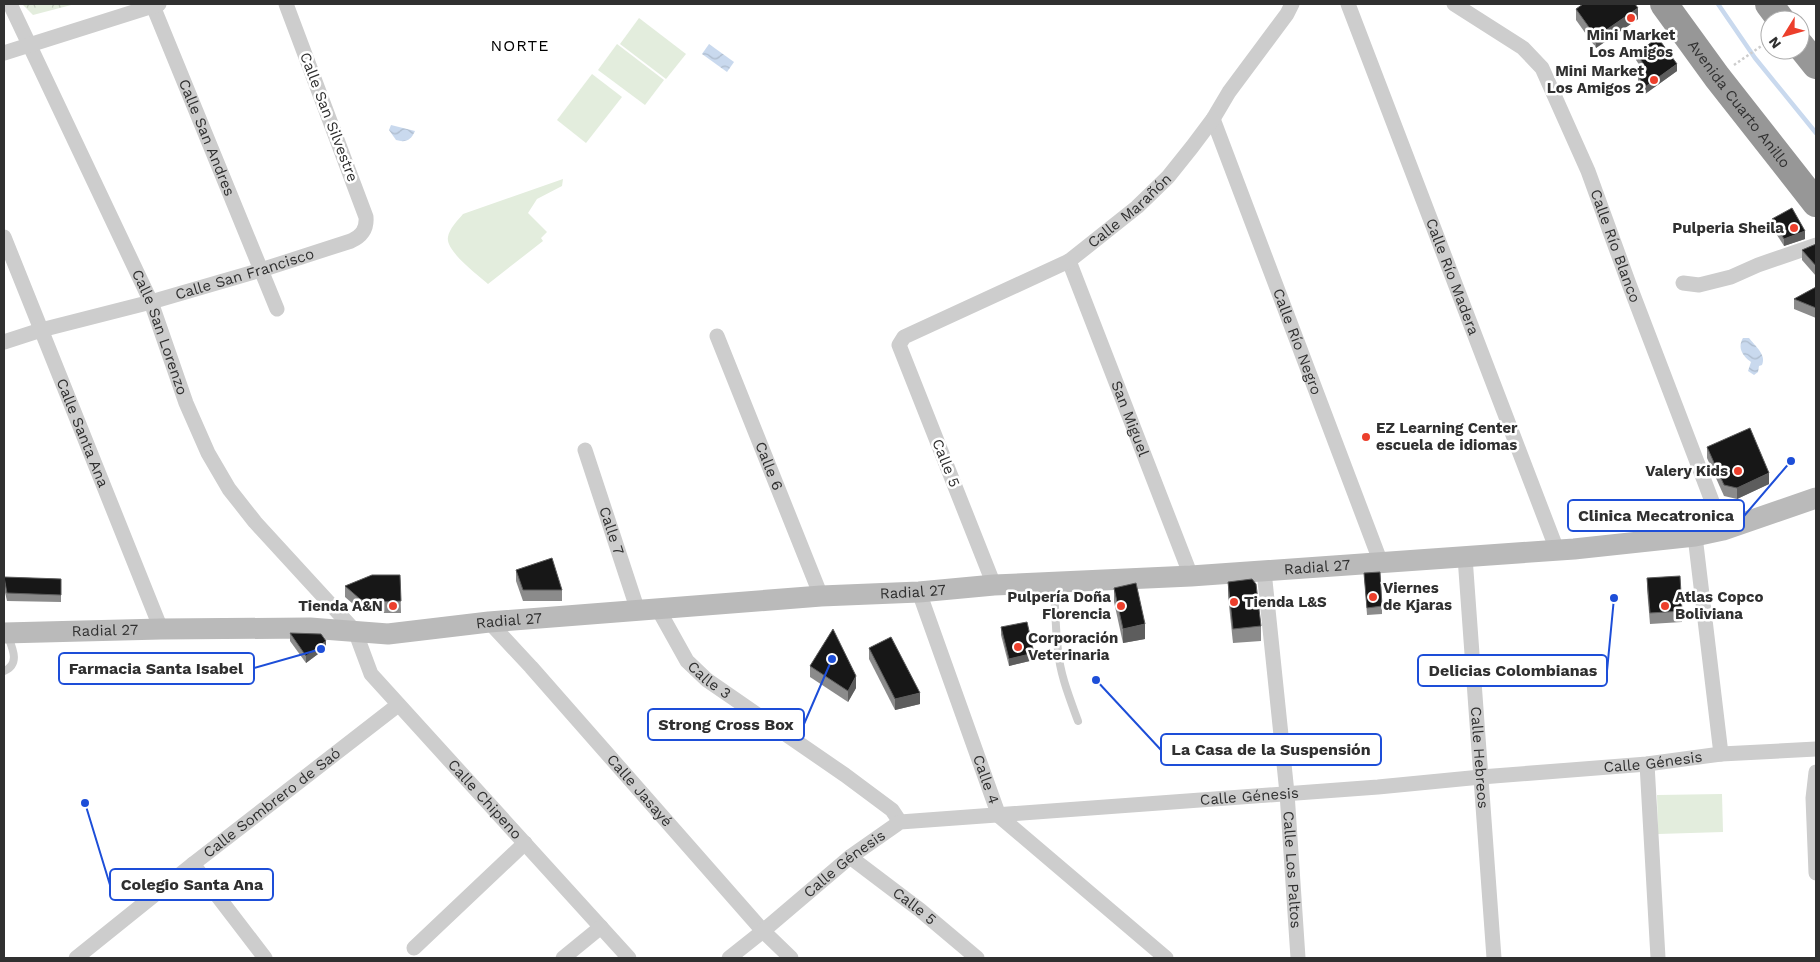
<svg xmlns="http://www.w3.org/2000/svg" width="1820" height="962" font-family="'Work Sans',sans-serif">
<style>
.grass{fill:#e3eddd}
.park{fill:url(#park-crowns)}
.water{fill:url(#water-waves)}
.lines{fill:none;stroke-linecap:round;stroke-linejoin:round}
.stream{stroke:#c9d9ee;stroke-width:4.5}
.path{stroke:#cdcdcd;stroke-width:2.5;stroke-dasharray:2.5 2.5;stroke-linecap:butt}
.lane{stroke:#cdcdcd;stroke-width:8}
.street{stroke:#cdcdcd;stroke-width:15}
.secondary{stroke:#bababa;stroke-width:21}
.highway{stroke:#979797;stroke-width:28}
.wall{fill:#8b8b8b}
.shaded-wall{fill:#5d5d5d}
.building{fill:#171717;stroke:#5d5d5d}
.poi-dot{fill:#ec3f2c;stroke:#fff;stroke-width:2}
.labels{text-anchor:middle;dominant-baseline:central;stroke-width:5;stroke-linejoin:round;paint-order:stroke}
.poi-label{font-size:15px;font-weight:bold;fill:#303030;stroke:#fff;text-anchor:end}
.street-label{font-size:15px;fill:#303030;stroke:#fff}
.neighbourhood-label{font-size:16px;letter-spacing:1px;fill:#000;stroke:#fff}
.leader{fill:none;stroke:#1d4ed8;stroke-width:2}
.callout-dot{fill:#1d4ed8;stroke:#fff;stroke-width:2}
.callout{fill:#fff;stroke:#1d4ed8;stroke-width:2}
.callout-label{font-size:16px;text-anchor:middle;font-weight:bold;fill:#303030}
</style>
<defs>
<pattern id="park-crowns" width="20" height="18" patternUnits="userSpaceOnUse" patternTransform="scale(1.25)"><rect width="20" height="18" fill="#e3eddd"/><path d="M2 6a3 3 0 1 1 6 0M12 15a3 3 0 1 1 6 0" fill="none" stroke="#c3ccbe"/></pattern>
<pattern id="water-waves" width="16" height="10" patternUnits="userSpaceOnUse" patternTransform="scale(1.25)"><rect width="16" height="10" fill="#c9d9ee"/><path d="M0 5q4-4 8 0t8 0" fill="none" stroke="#adbbcc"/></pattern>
</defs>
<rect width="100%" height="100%" fill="#fff"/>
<g class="grass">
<path d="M 639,18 L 686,54 L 666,79 L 620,44 Z"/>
<path d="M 617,44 L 664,80 L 645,105 L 598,70 Z"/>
<path d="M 592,74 L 622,97 L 586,143 L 557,120 Z"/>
<path d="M 563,179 L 562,186 L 537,199 L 528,213 L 547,232 L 541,238 L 543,241 L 488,284 C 478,275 445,251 448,237 C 449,229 458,220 463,214 Z"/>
<path d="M 1722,794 L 1723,832 L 1658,834 L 1657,795 Z"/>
</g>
<path class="park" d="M 22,4 L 75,4 L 33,15 Z"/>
<g class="water">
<path d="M 709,44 L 734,62 L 727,72 L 702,54 Z"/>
<path d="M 391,125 L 415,131 C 411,140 406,143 396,140 L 389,130 Z"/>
<path d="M 1743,338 L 1749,338 C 1755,346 1767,355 1762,365 L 1759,366 L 1758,372 L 1754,375 L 1748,371 L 1751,362 C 1743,356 1737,348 1743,338 Z"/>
</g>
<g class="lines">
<path class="stream" d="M 1718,4 L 1755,58 L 1816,133"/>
<path class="path" d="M 1734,65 L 1770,40"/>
<g class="lane">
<path d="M 1053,584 C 1056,606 1055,628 1058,650 C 1060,675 1070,699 1078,721"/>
<path d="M 4,671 C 21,664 12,647 7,634"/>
</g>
<g class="street">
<path id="s1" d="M 10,4 L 151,302 L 186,403 L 208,453 L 229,489 L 255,522 L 355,631 L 371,674 L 629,958"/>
<path id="s2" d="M 1348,4 L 1557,550"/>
<path id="s3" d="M 1454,4 L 1523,48 L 1542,68 L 1588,171 L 1629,284 L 1723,530"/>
<path id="s4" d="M 153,6 L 277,309"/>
<path d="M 4,53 L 159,4"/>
<path id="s5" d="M 1213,119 L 1381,563"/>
<path id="s6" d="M 4,237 L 161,629"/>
<path id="s7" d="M 1069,261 L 1191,576"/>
<path d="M 1683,283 L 1699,285 L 1731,277 L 1758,265 L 1816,245"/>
<path id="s8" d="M 717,336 L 821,596"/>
<path id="s9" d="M 4,342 L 41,330 L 151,302 L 261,270 L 351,241 C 362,236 367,229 366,217 L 286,4"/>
<path id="s10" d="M 585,450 L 638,611"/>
<path d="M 1695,536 L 1721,754"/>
<path id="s11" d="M 1465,557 L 1494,958"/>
<path id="s12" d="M 1264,571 L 1287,793 L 1298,958"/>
<path id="s13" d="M 994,585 L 899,345 L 904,337 L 1069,261 L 1137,207 L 1168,177 L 1192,147 L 1213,119 L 1229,92 L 1287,14 L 1292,4"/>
<path id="s14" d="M 919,592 L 999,816 L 1166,958"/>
<path id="s15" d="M 658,609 L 687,661 L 707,680 L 845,775 L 892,810 L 900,822"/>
<path id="s16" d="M 489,622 L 531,667 L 763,931 L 791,958"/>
<path d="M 1647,764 L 1658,958"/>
<path d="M 1816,772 L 1813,798 L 1816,873"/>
<path id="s17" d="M 850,857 L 920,910 L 977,958"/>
<path d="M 193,864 L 265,958"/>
<path d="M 414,948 L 525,843"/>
<path id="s18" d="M 76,958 L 193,864 L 398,705"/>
<path d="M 563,958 L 601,927"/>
<path id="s19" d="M 729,958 L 763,931 L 850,857 L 900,822 L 1378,787 L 1481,777 L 1647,764 L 1721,754 L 1816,749"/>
</g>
<path class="secondary" id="s20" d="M 4,633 L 161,629 L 310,628 L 388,634 L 489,622 L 821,596 L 919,592 L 994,585 L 1191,576 L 1574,549 L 1695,536 L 1723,530 L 1816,498"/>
<g class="highway">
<path id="s21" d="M 1664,4 L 1717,77 L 1816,203"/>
<path d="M 1769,4 L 1781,20"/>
<path d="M 1800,45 L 1816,65"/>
</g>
</g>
<g class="wall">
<path d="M 1576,9 L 1638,19 L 1596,48 L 1576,20 Z"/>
<path d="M 1636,53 L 1677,71 L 1645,94 L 1638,84 L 1638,76 L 1644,72 L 1636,60 Z"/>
<path d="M 1772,219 L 1805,239 L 1784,246 L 1772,227 Z"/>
<path d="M 1816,244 L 1816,276 L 1802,260 L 1802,250 Z"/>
<path d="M 1816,287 L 1816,318 L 1794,309 L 1794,299 Z"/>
<path d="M 1707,447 L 1769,484 L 1737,499 L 1724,496 L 1707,458 Z"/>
<path d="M 516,570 L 562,590 L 562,601 L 523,601 L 516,581 Z"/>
<path d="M 1364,573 L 1382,606 L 1382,614 L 1367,615 Z"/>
<path d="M 400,575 L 401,613 L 367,613 L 360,610 L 345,597 L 345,586 Z"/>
<path d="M 4,577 L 61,579 L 61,602 L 7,601 L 4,588 Z"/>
<path d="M 1647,578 L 1682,611 L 1682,622 L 1650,624 L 1647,589 Z"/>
<path d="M 1228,582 L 1261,626 L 1261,641 L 1233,643 L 1228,596 Z"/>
<path d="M 1114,588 L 1145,639 L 1123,643 L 1114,602 Z"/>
<path d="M 1001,627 L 1034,660 L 1009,666 L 1001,635 Z"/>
<path d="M 290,633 L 326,648 L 306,663 L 290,641 Z"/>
<path d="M 869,648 L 920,704 L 895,710 L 869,659 Z"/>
<path d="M 810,666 L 856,688 L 848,702 L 810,677 Z"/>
</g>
<g class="shaded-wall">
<path d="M 1638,8 L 1638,19 L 1596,48 L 1596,37 Z"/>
<path d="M 1677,64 L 1677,71 L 1645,94 L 1645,87 Z"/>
<path d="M 1805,231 L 1805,239 L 1784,246 L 1784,239 Z"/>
<path d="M 1769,473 L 1769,484 L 1737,499 L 1737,488 Z"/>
<path d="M 1145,624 L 1145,639 L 1123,643 L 1123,629 Z"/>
<path d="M 326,641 L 326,648 L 306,663 L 306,656 Z"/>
<path d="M 1034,653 L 1034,660 L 1009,666 L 1009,659 Z"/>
<path d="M 856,676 L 856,688 L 848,702 L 848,691 Z"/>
<path d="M 920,693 L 920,704 L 895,710 L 895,699 Z"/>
</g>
<g class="building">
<path d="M 1583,4 L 1635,4 L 1638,8 L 1596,37 L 1576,9 Z"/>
<path d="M 1658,38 L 1677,64 L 1645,87 L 1638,76 L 1647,69 L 1636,53 Z"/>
<path d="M 1792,208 L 1805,231 L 1784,239 L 1772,219 Z"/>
<path d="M 1816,244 L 1816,266 L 1802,250 Z"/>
<path d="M 1816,287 L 1816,308 L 1794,299 Z"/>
<path d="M 1750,428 L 1769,473 L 1737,488 L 1724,485 L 1707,447 Z"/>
<path d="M 552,558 L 562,590 L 523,590 L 516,570 Z"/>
<path d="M 1380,572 L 1382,606 L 1367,608 L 1364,573 Z"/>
<path d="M 372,575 L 400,575 L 401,601 L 367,602 L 360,599 L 345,586 Z"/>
<path d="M 1680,576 L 1682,611 L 1650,613 L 1647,578 Z"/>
<path d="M 4,577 L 61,579 L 61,595 L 7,593 Z"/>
<path d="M 1252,579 L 1256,584 L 1261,626 L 1233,629 L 1228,582 Z"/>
<path d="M 1136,583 L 1145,624 L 1123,629 L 1114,588 Z"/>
<path d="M 1027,622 L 1034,653 L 1009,659 L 1001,627 Z"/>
<path d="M 833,629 L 856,676 L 848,691 L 810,666 Z"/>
<path d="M 290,633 L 321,634 L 326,641 L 306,656 Z"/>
<path d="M 891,637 L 920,693 L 895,699 L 869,648 Z"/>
</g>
<g class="poi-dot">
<circle cx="1631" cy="18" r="5"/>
<circle cx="1654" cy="80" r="5"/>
<circle cx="1794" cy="228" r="5"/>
<circle cx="1366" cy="437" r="5"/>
<circle cx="1738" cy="471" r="5"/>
<circle cx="1373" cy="597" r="5"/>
<circle cx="1234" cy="602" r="5"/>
<circle cx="393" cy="606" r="5"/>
<circle cx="1121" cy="606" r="5"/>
<circle cx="1665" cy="606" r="5"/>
<circle cx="1018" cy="647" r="5"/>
</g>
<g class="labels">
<g class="poi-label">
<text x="1631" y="35" text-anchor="middle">Mini Market<tspan x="1631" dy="17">Los Amigos</tspan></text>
<text x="1644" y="71">Mini Market<tspan x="1644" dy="17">Los Amigos 2</tspan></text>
<text x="1784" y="228">Pulperia Sheila</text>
<text x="1376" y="428" text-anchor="start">EZ Learning Center<tspan x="1376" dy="17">escuela de idiomas</tspan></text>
<text x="1728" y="471">Valery Kids</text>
<text x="1383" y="588" text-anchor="start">Viernes<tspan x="1383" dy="17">de Kjaras</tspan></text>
<text x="1111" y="597">Pulpería Doña<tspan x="1111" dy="17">Florencia</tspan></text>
<text x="1675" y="597" text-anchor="start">Atlas Copco<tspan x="1675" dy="17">Boliviana</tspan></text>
<text x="1244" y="602" text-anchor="start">Tienda L&amp;S</text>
<text x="383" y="606">Tienda A&amp;N</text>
<text x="1028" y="638" text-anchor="start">Corporación<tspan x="1028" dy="17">Veterinaria</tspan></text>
</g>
<g class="street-label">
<text stroke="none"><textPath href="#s21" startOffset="125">Avenida Cuarto Anillo</textPath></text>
<text transform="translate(329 117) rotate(69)">Calle San Silvestre</text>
<text stroke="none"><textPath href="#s4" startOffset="142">Calle San Andres</textPath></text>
<text stroke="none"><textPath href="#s13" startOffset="528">Calle Marañón</textPath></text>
<text stroke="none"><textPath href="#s3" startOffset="302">Calle Río Blanco</textPath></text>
<text stroke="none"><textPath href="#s9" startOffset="250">Calle San Francisco</textPath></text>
<text stroke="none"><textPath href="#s2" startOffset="292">Calle Río Madera</textPath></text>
<text stroke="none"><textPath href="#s1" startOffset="361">Calle San Lorenzo</textPath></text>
<text stroke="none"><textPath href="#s5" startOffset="238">Calle Río Negro</textPath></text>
<text stroke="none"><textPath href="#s7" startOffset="169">San Miguel</textPath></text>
<text stroke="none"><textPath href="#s6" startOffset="211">Calle Santa Ana</textPath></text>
<text transform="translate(946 463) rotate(68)">Calle 5</text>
<text stroke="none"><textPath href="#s8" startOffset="140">Calle 6</textPath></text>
<text stroke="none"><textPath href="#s10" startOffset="85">Calle 7</textPath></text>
<text stroke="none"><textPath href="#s20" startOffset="1316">Radial 27</textPath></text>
<text stroke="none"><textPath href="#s20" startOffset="911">Radial 27</textPath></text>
<text stroke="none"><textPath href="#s20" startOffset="506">Radial 27</textPath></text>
<text stroke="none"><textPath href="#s20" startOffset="101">Radial 27</textPath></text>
<text stroke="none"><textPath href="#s15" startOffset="89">Calle 3</textPath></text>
<text stroke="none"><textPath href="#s11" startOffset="201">Calle Hebreos</textPath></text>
<text stroke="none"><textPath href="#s19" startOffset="974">Calle Génesis</textPath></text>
<text stroke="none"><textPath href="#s14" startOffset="199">Calle 4</textPath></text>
<text stroke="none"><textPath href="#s16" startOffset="226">Calle Jasayé</textPath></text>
<text stroke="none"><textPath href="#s19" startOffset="569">Calle Génesis</textPath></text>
<text stroke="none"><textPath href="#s1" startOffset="938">Calle Chipeno</textPath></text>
<text stroke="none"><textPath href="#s18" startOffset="250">Calle Sombrero de Saó</textPath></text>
<text stroke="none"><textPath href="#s19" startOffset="149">Calle Génesis</textPath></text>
<text stroke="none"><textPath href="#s12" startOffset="300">Calle Los Paltos</textPath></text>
<text stroke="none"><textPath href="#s17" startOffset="81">Calle 5</textPath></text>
</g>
<g class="neighbourhood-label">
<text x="520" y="45">NORTE</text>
</g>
</g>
<path class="leader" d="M1791 461L1744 516M321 649L254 668M1614 598L1607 671M832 659L804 724M1096 680L1161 750M85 803L110 885"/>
<g class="callout-dot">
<circle cx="1791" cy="461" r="5"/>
<circle cx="321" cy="649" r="5"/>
<circle cx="1614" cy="598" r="5"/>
<circle cx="832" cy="659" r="5"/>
<circle cx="1096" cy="680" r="5"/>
<circle cx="85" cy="803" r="5"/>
</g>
<g class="callout">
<rect x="1568" y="500" width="176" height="31" rx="5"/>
<rect x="59" y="653" width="195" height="31" rx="5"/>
<rect x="1418" y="655" width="189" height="31" rx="5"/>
<rect x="648" y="709" width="156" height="31" rx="5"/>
<rect x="1161" y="734" width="220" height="31" rx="5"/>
<rect x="110" y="869" width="163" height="31" rx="5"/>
</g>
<g class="callout-label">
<text x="1656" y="521">Clinica Mecatronica</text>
<text x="156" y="674">Farmacia Santa Isabel</text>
<text x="1513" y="676">Delicias Colombianas</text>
<text x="726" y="730">Strong Cross Box</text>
<text x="1271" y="755">La Casa de la Suspensión</text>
<text x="192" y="890">Colegio Santa Ana</text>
</g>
<rect width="1820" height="962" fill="none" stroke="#303030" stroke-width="10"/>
<g transform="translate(1785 35) rotate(233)"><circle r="24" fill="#ffffff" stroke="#acacac"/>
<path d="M0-4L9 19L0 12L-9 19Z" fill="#ec3f2c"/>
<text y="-8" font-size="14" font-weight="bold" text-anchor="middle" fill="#303030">N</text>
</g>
</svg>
